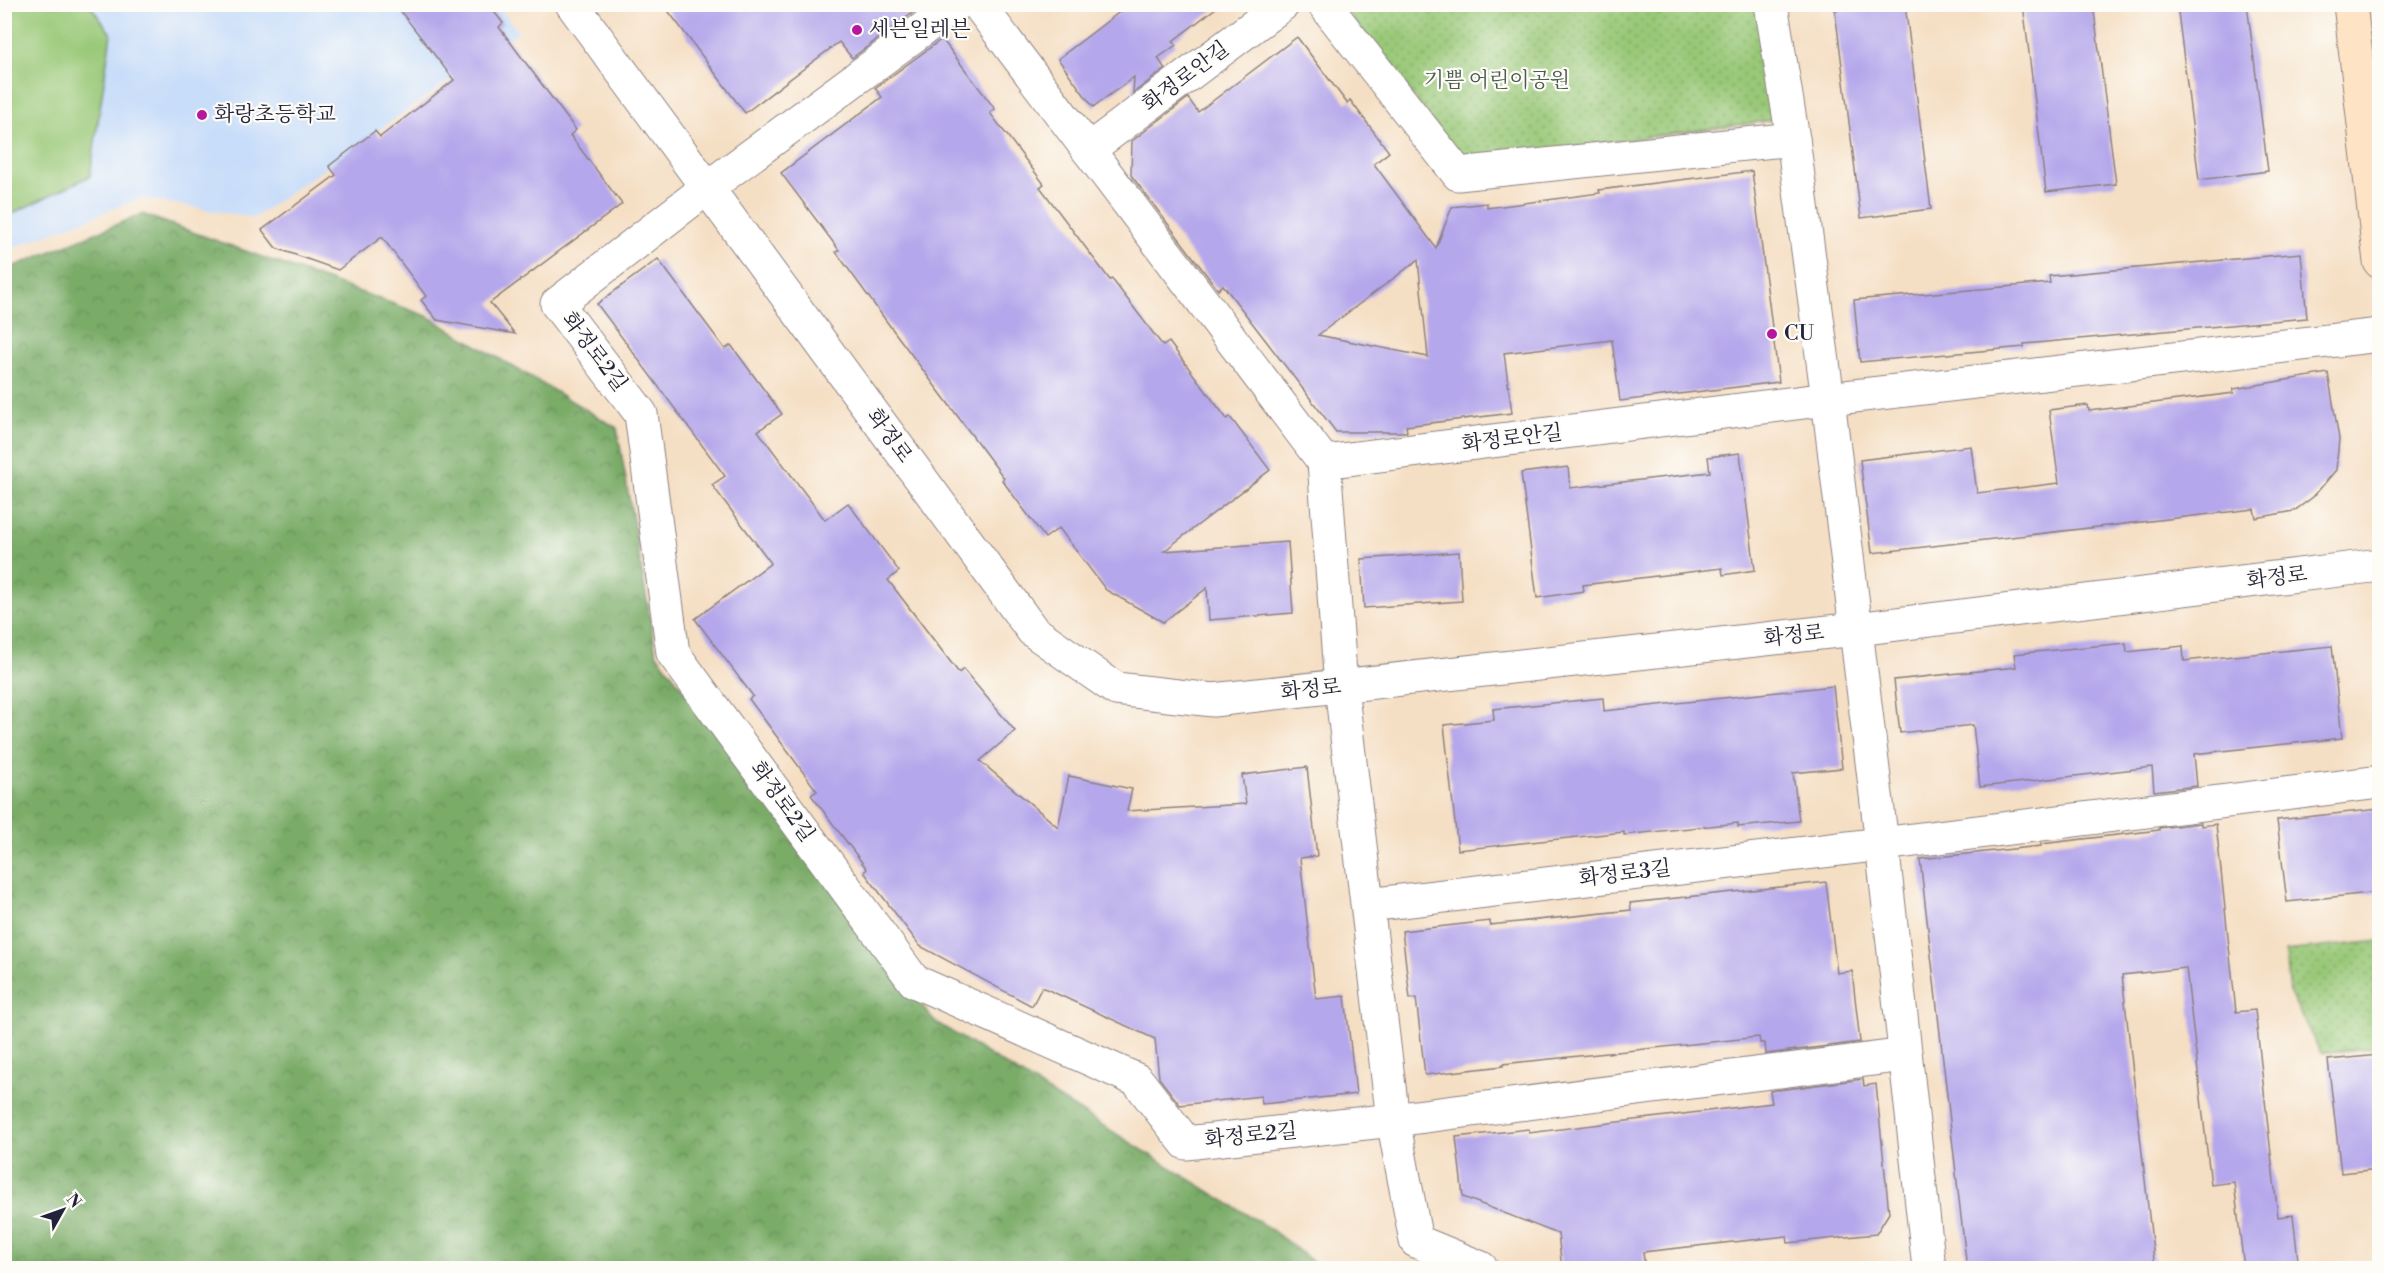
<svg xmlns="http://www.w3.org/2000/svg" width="2384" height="1273" font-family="'Libre Bodoni','Noto Serif KR',serif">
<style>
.built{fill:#c8ddf9}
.grass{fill:#99c877;stroke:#5e7559;stroke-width:1.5}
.forest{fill:url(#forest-crowns);stroke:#4e6752;stroke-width:1.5}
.park{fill:url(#park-dots);stroke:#5e7559;stroke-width:1.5}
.building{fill:#b5a7eb;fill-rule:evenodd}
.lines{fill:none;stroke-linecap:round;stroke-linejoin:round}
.minor-casing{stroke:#8c8080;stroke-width:35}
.tertiary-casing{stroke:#8c8080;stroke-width:35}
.secondary-casing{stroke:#8c8080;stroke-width:35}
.minor{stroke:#fff;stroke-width:33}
.tertiary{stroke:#fff;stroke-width:33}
.secondary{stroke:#fee4c5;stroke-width:33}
.poi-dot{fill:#b5179e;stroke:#fdfcf7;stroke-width:2}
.labels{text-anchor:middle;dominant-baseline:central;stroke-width:4.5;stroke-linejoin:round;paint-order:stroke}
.poi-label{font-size:21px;fill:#22223b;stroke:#fdfcf7;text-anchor:start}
.street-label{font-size:21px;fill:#22223b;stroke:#fdfcf7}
.park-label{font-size:21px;fill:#4c5c50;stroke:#fdfcf7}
</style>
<defs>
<pattern id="forest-crowns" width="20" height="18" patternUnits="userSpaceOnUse" patternTransform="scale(1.5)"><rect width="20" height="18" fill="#7aac68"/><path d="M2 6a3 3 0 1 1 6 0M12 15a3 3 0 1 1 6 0" fill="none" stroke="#648c57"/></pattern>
<pattern id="park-dots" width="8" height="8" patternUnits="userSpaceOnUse" patternTransform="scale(1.5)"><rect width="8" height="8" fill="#99c877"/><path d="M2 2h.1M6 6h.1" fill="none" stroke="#7ca263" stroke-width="1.8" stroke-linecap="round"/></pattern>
</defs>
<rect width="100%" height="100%" fill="#fdfcf7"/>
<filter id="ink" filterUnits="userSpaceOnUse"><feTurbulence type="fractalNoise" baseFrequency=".0167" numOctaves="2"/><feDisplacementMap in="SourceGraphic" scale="12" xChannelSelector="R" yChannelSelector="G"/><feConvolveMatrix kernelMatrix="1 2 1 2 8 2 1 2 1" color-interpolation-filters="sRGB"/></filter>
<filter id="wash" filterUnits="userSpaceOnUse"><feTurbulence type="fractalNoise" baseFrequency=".008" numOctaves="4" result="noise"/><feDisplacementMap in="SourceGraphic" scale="24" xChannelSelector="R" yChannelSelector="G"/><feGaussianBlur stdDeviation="1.35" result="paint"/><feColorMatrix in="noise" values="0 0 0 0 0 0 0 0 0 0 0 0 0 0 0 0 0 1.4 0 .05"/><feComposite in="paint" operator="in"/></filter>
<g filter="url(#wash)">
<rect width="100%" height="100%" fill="#f5dfc4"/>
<path class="built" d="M 5,5 L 498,5 L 518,32 L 254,218 L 141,198 L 5,251 Z"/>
<path class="grass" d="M 5,4 L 90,5 L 111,34 L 90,176 L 5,217 Z"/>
<path class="forest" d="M 142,214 L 427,316 L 617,428 L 656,653 L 934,1021 L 1272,1230 L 1321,1268 L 5,1268 L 5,270 Z"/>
<g class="park">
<path d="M 1342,5 L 1761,5 L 1781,119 L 1464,162 Z"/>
<path d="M 2379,941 L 2379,1047 L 2321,1053 L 2290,994 L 2286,951 Z"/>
</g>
<g id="blocks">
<g class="building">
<path d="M 395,4 L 488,4 L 503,23 L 499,27 L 576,130 L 570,135 L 622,204 L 490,303 L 515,334 L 437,320 L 421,300 L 426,296 L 382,237 L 338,270 L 276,248 L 262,230 L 336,175 L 329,166 L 375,131 L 380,137 L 454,80 Z"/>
<path d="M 663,4 L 916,4 L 919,8 L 852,58 L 839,42 L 745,113 Z"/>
<path d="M 1130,4 L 1221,4 L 1173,41 L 1176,45 L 1158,58 L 1165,69 L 1133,93 L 1134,77 L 1093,107 L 1058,59 Z"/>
<path d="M 1881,4 L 1905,4 L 1931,209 L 1861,218 L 1835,10 Z"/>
<path d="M 2023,4 L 2093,4 L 2116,184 L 2046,192 Z"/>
<path d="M 2177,4 L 2247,4 L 2268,171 L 2199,180 Z"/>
<path d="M 1297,37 L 1347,103 L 1350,100 L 1389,152 L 1374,164 L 1436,248 L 1452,207 L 1487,203 L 1487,208 L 1600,193 L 1599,190 L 1752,171 L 1779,382 L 1620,401 L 1612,340 L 1504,353 L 1512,413 L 1406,426 L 1407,432 L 1336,432 L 1223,285 L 1218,290 L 1131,175 L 1132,141 L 1188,98 L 1198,112 ZM 1418,260 L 1428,357 L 1318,335 Z"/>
<path d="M 942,39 L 995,109 L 990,113 L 1044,184 L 1040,187 L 1110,280 L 1112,279 L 1163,346 L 1169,342 L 1227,419 L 1230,417 L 1270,470 L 1164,551 L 1288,542 L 1293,613 L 1209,620 L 1207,588 L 1163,622 L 1106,590 L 1059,528 L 1045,538 L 1002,480 L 1004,478 L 887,322 L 836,252 L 839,250 L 781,173 L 882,97 L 875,88 Z"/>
<path d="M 2301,253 L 2307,318 L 2024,344 L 2024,347 L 1860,362 L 1854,300 L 2050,283 L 2049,276 Z"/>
<path d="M 658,259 L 725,349 L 731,345 L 782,414 L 758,431 L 825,520 L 848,503 L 899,571 L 888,580 L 959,673 L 963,669 L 1015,731 L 980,761 L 1058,827 L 1069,776 L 1132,789 L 1127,811 L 1246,804 L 1242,775 L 1307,767 L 1317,856 L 1300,858 L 1316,999 L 1345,996 L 1356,1094 L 1262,1104 L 1261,1096 L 1180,1105 L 1159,1078 L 1155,1039 L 1042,987 L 1032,1006 L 920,946 L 864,872 L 867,869 L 811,795 L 817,791 L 749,699 L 753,696 L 695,619 L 771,563 L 712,485 L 725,476 L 597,304 Z"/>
<path d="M 2328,373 L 2339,439 L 2336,470 L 2313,497 L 2294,511 L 2256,518 L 2254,509 L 1872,553 L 1860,460 L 1971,446 L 1977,493 L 2059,483 L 2049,410 L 2088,405 L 2089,411 L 2234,393 L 2233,389 Z"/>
<path d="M 1740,453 L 1755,570 L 1723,575 L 1722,568 L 1583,585 L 1584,591 L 1537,598 L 1521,473 L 1568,467 L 1570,488 L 1710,472 L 1708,457 Z"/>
<path d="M 1459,552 L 1462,601 L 1364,608 L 1361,559 Z"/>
<path d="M 2126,643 L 2127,652 L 2183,646 L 2184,661 L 2332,646 L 2342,738 L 2194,754 L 2197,786 L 2154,791 L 2152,767 L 1980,787 L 1973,725 L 1900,733 L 1894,680 L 2016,667 L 2014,654 Z"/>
<path d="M 1833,686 L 1842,768 L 1793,773 L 1799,821 L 1738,827 L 1738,823 L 1624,835 L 1624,832 L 1458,850 L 1444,725 L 1494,720 L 1493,709 L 1603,698 L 1604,711 Z"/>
<path d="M 2379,809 L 2379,892 L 2287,902 L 2277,820 Z"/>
<path d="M 2201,823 L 2201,826 L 2216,824 L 2236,1012 L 2255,1010 L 2278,1217 L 2293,1215 L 2299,1269 L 2244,1269 L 2234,1182 L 2211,1185 L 2186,968 L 2122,975 L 2155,1269 L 1967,1269 L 1920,859 L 2041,846 L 2041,844 L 2159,830 L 2159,828 Z"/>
<path d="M 1826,882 L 1837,973 L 1852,971 L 1860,1042 L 1766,1054 L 1765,1043 L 1760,1043 L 1759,1037 L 1503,1064 L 1503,1066 L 1425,1075 L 1416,998 L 1410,999 L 1402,931 L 1490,921 L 1490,925 L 1631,910 L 1630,903 Z"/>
<path d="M 2379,1055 L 2379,1169 L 2341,1173 L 2328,1060 Z"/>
<path d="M 1863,1079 L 1864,1086 L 1876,1084 L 1889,1213 L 1876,1234 L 1788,1243 L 1787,1236 L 1643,1252 L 1645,1269 L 1562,1269 L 1558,1234 L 1463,1197 L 1456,1137 L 1529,1129 L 1529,1133 L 1772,1103 L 1770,1091 Z"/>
</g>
</g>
</g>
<g filter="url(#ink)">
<use href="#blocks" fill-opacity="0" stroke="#8c8080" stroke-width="1.5"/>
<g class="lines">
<g class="minor-casing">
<g id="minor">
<path d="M 957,4 L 707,188 L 557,304 L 641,414 L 673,653 L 914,981 L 1137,1080 L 1186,1143 L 1393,1120 L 1905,1055"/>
<path d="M 978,4 L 1324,462 L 1828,399 L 1793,139 L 1771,4"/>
<path d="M 1324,4 L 1458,174 L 1793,139"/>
<path d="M 1088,150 L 1283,4"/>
<path d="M 1324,462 L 1341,687 L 1393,1120 L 1416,1241 L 1481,1268"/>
<path d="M 1368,905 L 1882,844 L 2380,782"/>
<path d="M 1929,1268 L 1882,844 L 1828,399 L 2380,335"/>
</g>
</g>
<g class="tertiary-casing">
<path id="tertiary" d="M 572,4 L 1033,631 L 1116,689 L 1213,700 L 1856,629 L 2380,565"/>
</g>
<g class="secondary-casing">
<path id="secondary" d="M 2350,4 L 2380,262"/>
</g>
<use href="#minor" class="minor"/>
<use href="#tertiary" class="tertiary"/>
<use href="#secondary" class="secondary"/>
</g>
</g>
<g class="poi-dot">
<circle cx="857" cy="30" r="6"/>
<circle cx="202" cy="115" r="6"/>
<circle cx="1772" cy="334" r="6"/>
</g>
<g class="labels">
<g class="poi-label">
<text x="869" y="30">세븐일레븐</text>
<text x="214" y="115">화랑초등학교</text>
<text x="1784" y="334">CU</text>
</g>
<g class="street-label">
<text transform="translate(1186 77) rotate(-37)">화정로안길</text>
<text transform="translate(594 352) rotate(53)">화정로2길</text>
<text transform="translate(889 436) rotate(54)">화정로</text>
<text transform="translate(1512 439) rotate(-7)">화정로안길</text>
<text transform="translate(2277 578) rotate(-7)">화정로</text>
<text transform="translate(1794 636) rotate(-6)">화정로</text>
<text transform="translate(1311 690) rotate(-6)">화정로</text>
<text transform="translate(782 802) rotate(54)">화정로2길</text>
<text transform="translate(1625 874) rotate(-7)">화정로3길</text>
<text transform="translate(1251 1136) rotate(-6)">화정로2길</text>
</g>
<g class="park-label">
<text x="1497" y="81">기쁨 어린이공원</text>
</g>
</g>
<rect width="2384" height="1273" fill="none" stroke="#fdfcf7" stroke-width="24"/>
<g transform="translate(63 1210) rotate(50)" stroke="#fdfcf7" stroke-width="4.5" paint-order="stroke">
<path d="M0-4.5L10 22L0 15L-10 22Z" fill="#22223b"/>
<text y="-9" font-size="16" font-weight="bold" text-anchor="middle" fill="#22223b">N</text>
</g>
</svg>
